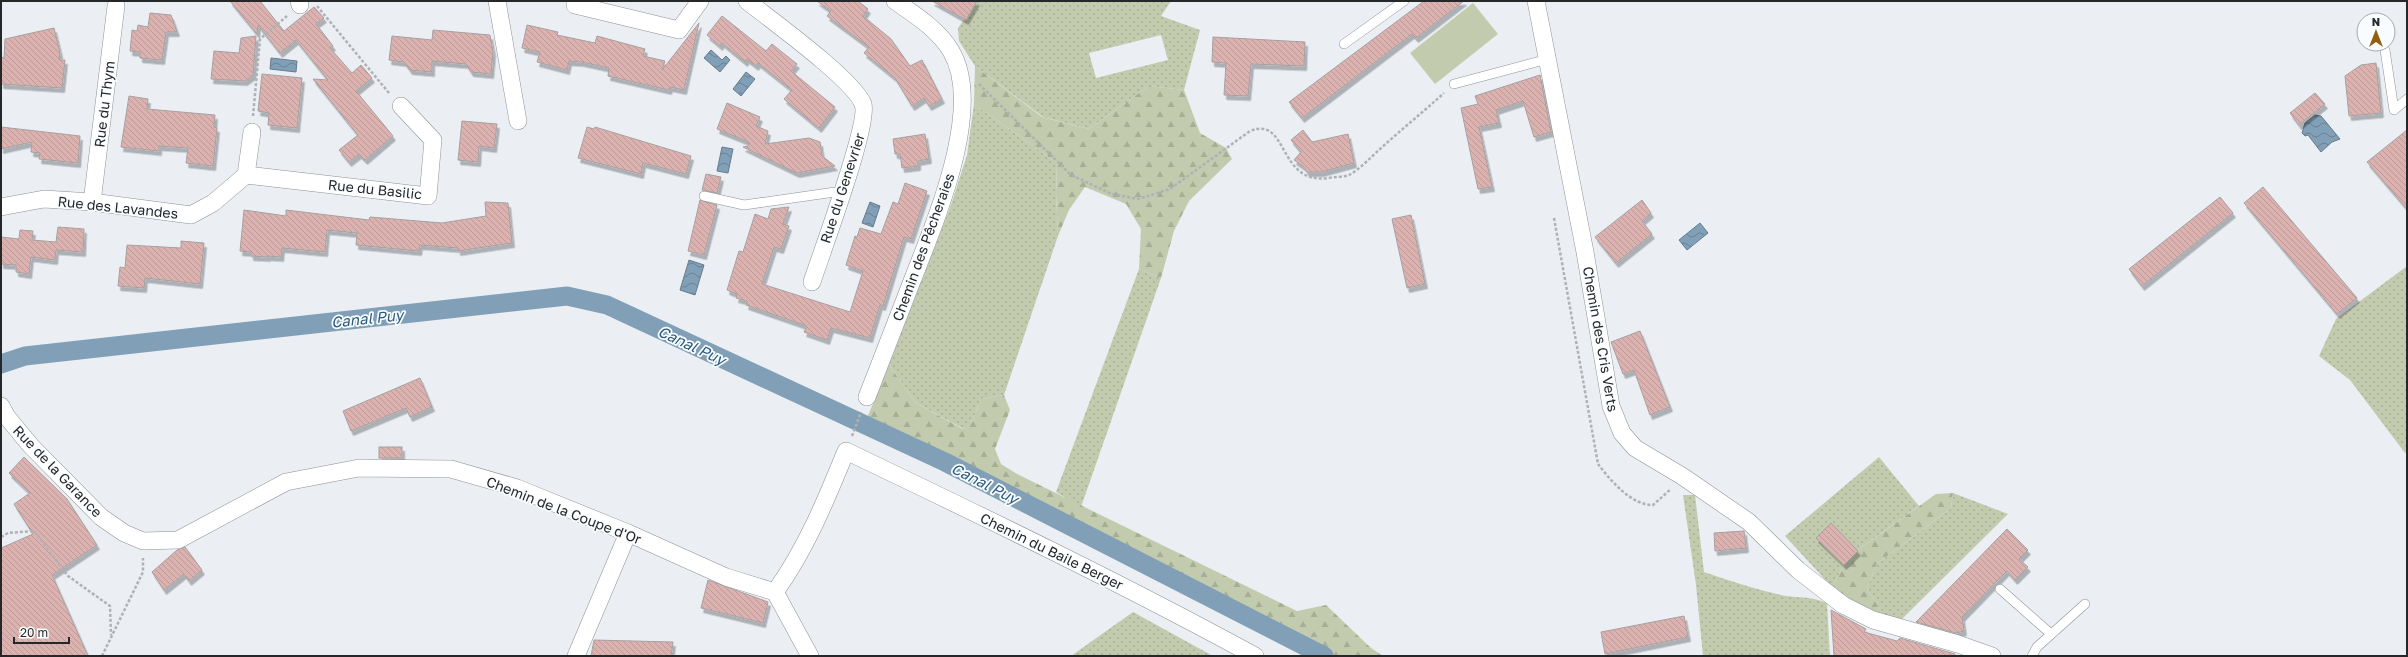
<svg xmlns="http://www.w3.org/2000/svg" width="2408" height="657" font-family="'Golos Text',sans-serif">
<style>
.grass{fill:url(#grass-dots);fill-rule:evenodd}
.forest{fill:url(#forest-firs)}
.garden{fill:#c3cbae}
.water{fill:url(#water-waves);stroke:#667c8c}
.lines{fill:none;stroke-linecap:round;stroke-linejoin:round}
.canal{stroke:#81a0b7;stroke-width:19}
.building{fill:url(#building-back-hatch);stroke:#a6a0a0;filter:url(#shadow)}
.lane-casing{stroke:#8d9194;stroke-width:10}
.street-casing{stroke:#8d9194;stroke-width:18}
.path{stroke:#aeb1b5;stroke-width:2.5;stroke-dasharray:3 2;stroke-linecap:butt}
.lane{stroke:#fff;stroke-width:9}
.street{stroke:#fff;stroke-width:17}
.labels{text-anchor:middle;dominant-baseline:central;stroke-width:3.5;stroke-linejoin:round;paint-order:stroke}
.street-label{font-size:14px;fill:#262729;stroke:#fafdff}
.water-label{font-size:15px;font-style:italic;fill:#295b7e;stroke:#fafdff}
</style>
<defs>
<pattern id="grass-dots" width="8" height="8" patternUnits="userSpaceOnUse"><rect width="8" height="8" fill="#c3cbae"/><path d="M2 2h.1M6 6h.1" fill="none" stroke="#a7ae96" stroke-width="1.8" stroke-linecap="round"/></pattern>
<pattern id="forest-firs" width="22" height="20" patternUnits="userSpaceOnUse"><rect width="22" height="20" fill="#c3cbae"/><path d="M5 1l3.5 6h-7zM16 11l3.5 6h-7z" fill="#a7ae96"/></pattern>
<pattern id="water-waves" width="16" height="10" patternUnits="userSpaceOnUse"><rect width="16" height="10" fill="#81a0b7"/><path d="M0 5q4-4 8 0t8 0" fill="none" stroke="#698295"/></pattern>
<pattern id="building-back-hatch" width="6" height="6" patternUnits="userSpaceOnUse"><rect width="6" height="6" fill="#dcb2b0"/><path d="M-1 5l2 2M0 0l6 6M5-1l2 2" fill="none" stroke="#bd9997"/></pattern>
<filter id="shadow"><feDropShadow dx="2.5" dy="4.5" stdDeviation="0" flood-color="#0004"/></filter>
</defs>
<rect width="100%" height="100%" fill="#ebeff4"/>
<g class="grass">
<path d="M 977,1 L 1171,1 L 1161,16 L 1200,30 L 1184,90 L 1149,86 L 1089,129 L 1043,117 L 975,66 L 959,41 L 958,28 ZM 1161,35 L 1168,60 L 1096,78 L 1089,53 Z"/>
<path d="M 974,104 L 1057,163 L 1056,193 L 1058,236 L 1004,395 L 981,399 L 971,424 L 964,429 L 916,403 L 889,365 L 952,202 L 967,155 Z"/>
<path d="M 2407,266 L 2407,452 L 2405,453 L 2350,380 L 2319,356 L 2336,319 Z"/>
<path d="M 1139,269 L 1161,278 L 1081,507 L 1056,492 Z"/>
<path d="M 1879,457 L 1919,506 L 1848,557 L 1832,587 L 1785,536 Z"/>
<path d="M 1953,493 L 2008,514 L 1900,621 L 1885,617 L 1867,588 L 1877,564 L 1951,508 Z"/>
<path d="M 1683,495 L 1695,495 L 1704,572 C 1730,581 1755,589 1781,595 C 1800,599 1807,595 1827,603 L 1830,656 L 1703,656 L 1696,585 Z"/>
<path d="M 1133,612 L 1213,656 L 1071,656 Z"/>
</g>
<g class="forest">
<path d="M 975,66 L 1042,117 L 1089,129 L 1149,86 L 1184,90 L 1200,133 L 1226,148 L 1232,159 L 1189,201 L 1174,231 L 1161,278 L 1139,269 L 1141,229 L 1126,204 L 1085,187 L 1069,210 L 1058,236 L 1056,193 L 1057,163 L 974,104 Z"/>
<path d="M 889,365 L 916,403 L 963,429 L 971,424 L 981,399 L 1004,395 L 1010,410 L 995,449 L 1001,464 L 1019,475 L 1297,611 L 1326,605 L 1371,648 L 1383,656 L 1333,656 L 867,418 Z"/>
<path d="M 1953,493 L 1951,508 L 1877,564 L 1867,588 L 1885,617 L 1856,603 L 1832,587 L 1848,557 L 1936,494 Z"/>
</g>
<path class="garden" d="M 1473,3 L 1498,34 L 1435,84 L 1410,53 Z"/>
<g class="water">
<path d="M 711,50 L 722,60 L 726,56 L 730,60 L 720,72 L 704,58 Z"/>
<path d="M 271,58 L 297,61 L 296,72 L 270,69 Z"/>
<path d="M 746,72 L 755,79 L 741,96 L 733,89 Z"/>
<path d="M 2315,115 L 2321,116 L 2340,139 L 2332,142 L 2321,152 L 2308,135 L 2305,136 L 2302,133 L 2305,123 Z"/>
<path d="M 722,147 L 733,149 L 728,173 L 717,171 Z"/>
<path d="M 870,202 L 880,206 L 873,227 L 862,223 Z"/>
<path d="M 1700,223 L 1708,233 L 1687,250 L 1679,240 Z"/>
<path d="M 689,260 L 704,265 L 695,295 L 680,290 Z"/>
</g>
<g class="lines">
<path class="canal" d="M 1,364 L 25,356 L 567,296 L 607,305 L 945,462 L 1324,656"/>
</g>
<g class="building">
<path d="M 230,1 L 260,1 L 284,31 L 314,7 L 324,18 L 316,24 L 333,46 L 330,48 L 352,73 L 361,65 L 372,78 L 356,91 L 393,136 L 365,160 L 359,154 L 349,162 L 339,150 L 358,135 L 313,79 L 328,80 L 296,40 L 280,53 L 258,25 L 257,34 Z"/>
<path d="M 817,1 L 858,1 L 868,9 L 863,16 L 891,39 L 910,66 L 922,60 L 942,99 L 929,106 L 924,98 L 912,106 L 895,78 L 864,53 L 869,47 L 827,16 L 831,11 Z"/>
<path d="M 932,1 L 977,1 L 966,20 Z"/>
<path d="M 1424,1 L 1464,1 L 1416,38 L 1412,34 L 1302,118 L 1289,102 Z"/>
<path d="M 150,13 L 171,15 L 177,32 L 166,32 L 162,60 L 140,58 L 140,52 L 130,51 L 132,30 L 137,31 L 138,25 L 148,27 Z"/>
<path d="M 722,16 L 766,51 L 772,44 L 797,64 L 791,71 L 835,107 L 819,128 L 784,99 L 792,90 L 758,63 L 756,66 L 747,59 L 745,62 L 722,43 L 720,46 L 707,35 Z"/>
<path d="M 699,23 L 684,90 L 670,87 L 669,90 L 608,76 L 609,68 L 582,62 L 569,61 L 567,70 L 537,62 L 540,52 L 522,48 L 527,25 L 558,32 L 557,35 L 595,43 L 597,36 L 645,49 L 643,56 L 665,61 L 662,70 Z"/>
<path d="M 54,28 L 60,53 L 59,60 L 65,60 L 62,88 L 1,84 L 1,57 L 4,58 L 5,39 Z"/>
<path d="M 433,30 L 490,35 L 493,52 L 491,74 L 471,72 L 466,64 L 432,61 L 432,72 L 410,70 L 404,62 L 389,60 L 392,36 L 432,40 Z"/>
<path d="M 256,36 L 253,75 L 245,81 L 211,79 L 214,51 L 239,53 L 241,38 Z"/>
<path d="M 1213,37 L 1305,42 L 1304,66 L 1251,64 L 1248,96 L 1224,95 L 1226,63 L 1212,62 Z"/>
<path d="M 2376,63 L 2381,113 L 2349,116 L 2345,76 L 2361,65 Z"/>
<path d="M 262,74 L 302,78 L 297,128 L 268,125 L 269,113 L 258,111 Z"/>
<path d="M 1540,75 L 1551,132 L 1534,137 L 1523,101 L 1496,110 L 1499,123 L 1479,127 L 1492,187 L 1478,189 L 1461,108 L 1478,104 L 1475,96 Z"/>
<path d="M 2315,93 L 2325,104 L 2299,125 L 2290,113 Z"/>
<path d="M 129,96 L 148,99 L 147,109 L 215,115 L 214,127 L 217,128 L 213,166 L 186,163 L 188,148 L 159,146 L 159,151 L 121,147 Z"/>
<path d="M 727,103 L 760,117 L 756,126 L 768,131 L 765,144 L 809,138 L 820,142 L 822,156 L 835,166 L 797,173 L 743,147 L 748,146 L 749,142 L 717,129 Z"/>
<path d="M 462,121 L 497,124 L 494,148 L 479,146 L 478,162 L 458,160 Z"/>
<path d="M 1,127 L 80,136 L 78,163 L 39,159 L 40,153 L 31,152 L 32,142 L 1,149 Z"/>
<path d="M 587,127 L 594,129 L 595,127 L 691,156 L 686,174 L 643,163 L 641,174 L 578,158 Z"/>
<path d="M 1303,130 L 1312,142 L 1348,134 L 1354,163 L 1321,172 L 1307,172 L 1304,167 L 1294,160 L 1301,152 L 1291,140 Z"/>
<path d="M 2407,130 L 2407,209 L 2367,162 Z"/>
<path d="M 925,134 L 929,159 L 918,161 L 918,166 L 902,168 L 900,154 L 895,154 L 893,139 Z"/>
<path d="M 706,174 L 721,177 L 717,193 L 702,190 Z"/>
<path d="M 905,183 L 927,191 L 911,239 L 904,237 L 883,306 L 880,305 L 870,338 L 831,328 L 827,340 L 804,332 L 807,326 L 746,305 L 747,301 L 736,298 L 737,294 L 727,290 L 739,251 L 743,252 L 755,214 L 768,219 L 771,209 L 789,207 L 783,224 L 789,226 L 781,249 L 774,247 L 762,284 L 850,312 L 863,271 L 846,265 L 855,236 L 857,237 L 860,228 L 881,234 L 893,202 L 898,204 Z"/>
<path d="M 2263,187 L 2357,298 L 2337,314 L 2244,203 Z"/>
<path d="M 2220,197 L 2233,213 L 2142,286 L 2129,269 Z"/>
<path d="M 700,200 L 717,205 L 704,255 L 688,251 Z"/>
<path d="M 1642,200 L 1651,213 L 1642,221 L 1652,234 L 1616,263 L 1595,237 Z"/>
<path d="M 485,202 L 508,203 L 512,243 L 458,251 L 458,248 L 420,245 L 419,251 L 356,245 L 357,233 L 327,230 L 325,252 L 282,248 L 281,257 L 268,256 L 268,257 L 251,256 L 251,252 L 240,251 L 244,210 L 286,216 L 286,210 L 369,220 L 370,217 L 442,223 L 486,216 Z"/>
<path d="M 1411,215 L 1425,284 L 1407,288 L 1392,219 Z"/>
<path d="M 58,227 L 84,229 L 83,252 L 56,250 L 55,260 L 31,257 L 29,274 L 16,272 L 16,265 L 1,264 L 1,237 L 19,239 L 20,230 L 33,231 L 32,240 L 56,242 Z"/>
<path d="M 181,241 L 204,243 L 200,284 L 145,278 L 144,288 L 118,286 L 120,267 L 125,268 L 127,245 L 181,248 Z"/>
<path d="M 1640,331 L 1670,407 L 1650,415 L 1634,370 L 1623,374 L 1611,342 Z"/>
<path d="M 420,378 L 432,407 L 410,417 L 406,408 L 351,431 L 343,411 Z"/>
<rect x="379" y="447" width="23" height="11"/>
<path d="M 24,457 L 67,499 L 97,545 L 52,575 L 88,656 L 1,656 L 1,548 L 33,534 L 14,504 L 30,493 L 9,473 Z"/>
<path d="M 1831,523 L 1858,551 L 1844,565 L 1816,538 Z"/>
<path d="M 2007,529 L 2028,550 L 2019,559 L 2028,567 L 2015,580 L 2007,571 L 1962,617 L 1964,631 L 1956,633 L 1916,622 Z"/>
<path d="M 1744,531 L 1746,548 L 1715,551 L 1714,533 Z"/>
<path d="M 185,547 L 202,570 L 189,581 L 184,574 L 164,590 L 152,572 L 177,550 Z"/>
<path d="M 708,580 L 768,602 L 763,623 L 701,608 Z"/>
<path d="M 1831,610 L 1866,629 L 1864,632 L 1897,641 L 1900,638 L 1955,654 L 1955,656 L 1834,656 Z"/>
<path d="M 1684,616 L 1688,637 L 1605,654 L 1601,632 Z"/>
<path d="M 594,640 L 673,642 L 671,656 L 591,656 Z"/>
</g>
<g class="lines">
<g class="lane-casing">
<g id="lane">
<path d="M 1344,44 L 1404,1"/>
<path d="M 2385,50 L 2394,110 L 2407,99"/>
<path d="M 1454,84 L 1548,59"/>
<path d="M 704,196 L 744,205 L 842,191"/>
<path d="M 2000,589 L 2051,634"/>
<path d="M 2032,656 L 2037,647 L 2085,604"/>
</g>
</g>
<g class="street-casing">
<g id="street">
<path d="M 299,1 L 300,5"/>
<path d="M 497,1 L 518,121"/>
<path d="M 575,1 L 575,5 L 679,30 L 700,1"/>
<path d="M 747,1 C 771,20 854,80 863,104 C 870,123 821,254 812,282"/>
<path d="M 1536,1 L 1585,252 L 1611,406 L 1622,433 L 1635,448 L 1682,476 L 1749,522 L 1798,570 L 1843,605 L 1873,620 L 1958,644 L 1992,656"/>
<path d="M 246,175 L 428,196 L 433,140 L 401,106"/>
<path d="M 92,202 L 116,6"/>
<path d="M 1,207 L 44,199 L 92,202 L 191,215 L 213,203 L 246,175 L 252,132"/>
<path d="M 867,397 C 882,358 897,320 912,281 C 934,224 985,108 951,51 C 938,29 915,15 895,1"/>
<path d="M 1,406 L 7,417 L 31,446 L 101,517 L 124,533 L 143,541 L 178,540 L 286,482 L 359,468 L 451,469 L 517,488 L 628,533 L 726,577 L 775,592 L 810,656"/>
<path d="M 775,592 C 806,549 826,500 846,451 C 984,517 1121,583 1255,656"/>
<path d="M 576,656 L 628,533"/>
</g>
</g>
<g class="path">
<path d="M 317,6 L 389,93"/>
<path d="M 979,84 L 1071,175 L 1112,194 L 1138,199 L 1170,189 L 1250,131 C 1289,115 1277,185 1328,178 C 1334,177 1344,177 1349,175 C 1360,169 1371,157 1380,149 C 1401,130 1423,112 1444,93"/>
<path d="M 253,116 L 260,39 L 287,16"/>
<path d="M 1554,218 L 1598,464 C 1611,481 1631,505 1653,505 L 1671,489"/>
<path d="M 852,436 L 861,412"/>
<path d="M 1,537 L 8,533 L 34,531 L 68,576 L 110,606 L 111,635"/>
<path d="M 102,656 L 143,572 L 143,558"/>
</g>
<use href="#lane" class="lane"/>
<use href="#street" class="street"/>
</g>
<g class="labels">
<g class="street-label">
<text transform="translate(104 104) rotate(-83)">Rue du Thym</text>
<text transform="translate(842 188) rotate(-72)">Rue du Genevrier</text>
<text transform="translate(375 189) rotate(6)">Rue du Basilic</text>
<text transform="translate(118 207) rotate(6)">Rue des Lavandes</text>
<text transform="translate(923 247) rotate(-70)">Chemin des Pêcheraies</text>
<text transform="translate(1601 339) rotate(80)">Chemin des Cris Verts</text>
<text transform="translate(58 471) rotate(46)">Rue de la Garance</text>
<text transform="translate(564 510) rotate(21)">Chemin de la Coupe d'Or</text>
<text transform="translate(1052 551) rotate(26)">Chemin du Baile Berger</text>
</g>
<g class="water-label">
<text transform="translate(367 318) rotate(-6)">Canal Puy</text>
<text transform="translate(692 345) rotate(25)">Canal Puy</text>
<text transform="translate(985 483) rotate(27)">Canal Puy</text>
</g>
</g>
<rect width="2408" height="657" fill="none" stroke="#262729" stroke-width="4"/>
<g transform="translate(2376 32)"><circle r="19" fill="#fafdff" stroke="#a5a7a9"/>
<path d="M0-3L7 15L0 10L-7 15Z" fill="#925e10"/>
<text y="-6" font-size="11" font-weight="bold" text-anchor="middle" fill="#262729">N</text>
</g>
<path d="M14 637v6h55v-6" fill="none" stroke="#262729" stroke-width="2"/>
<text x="20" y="637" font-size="12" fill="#262729" stroke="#fafdff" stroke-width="3" paint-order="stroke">20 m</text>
</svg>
